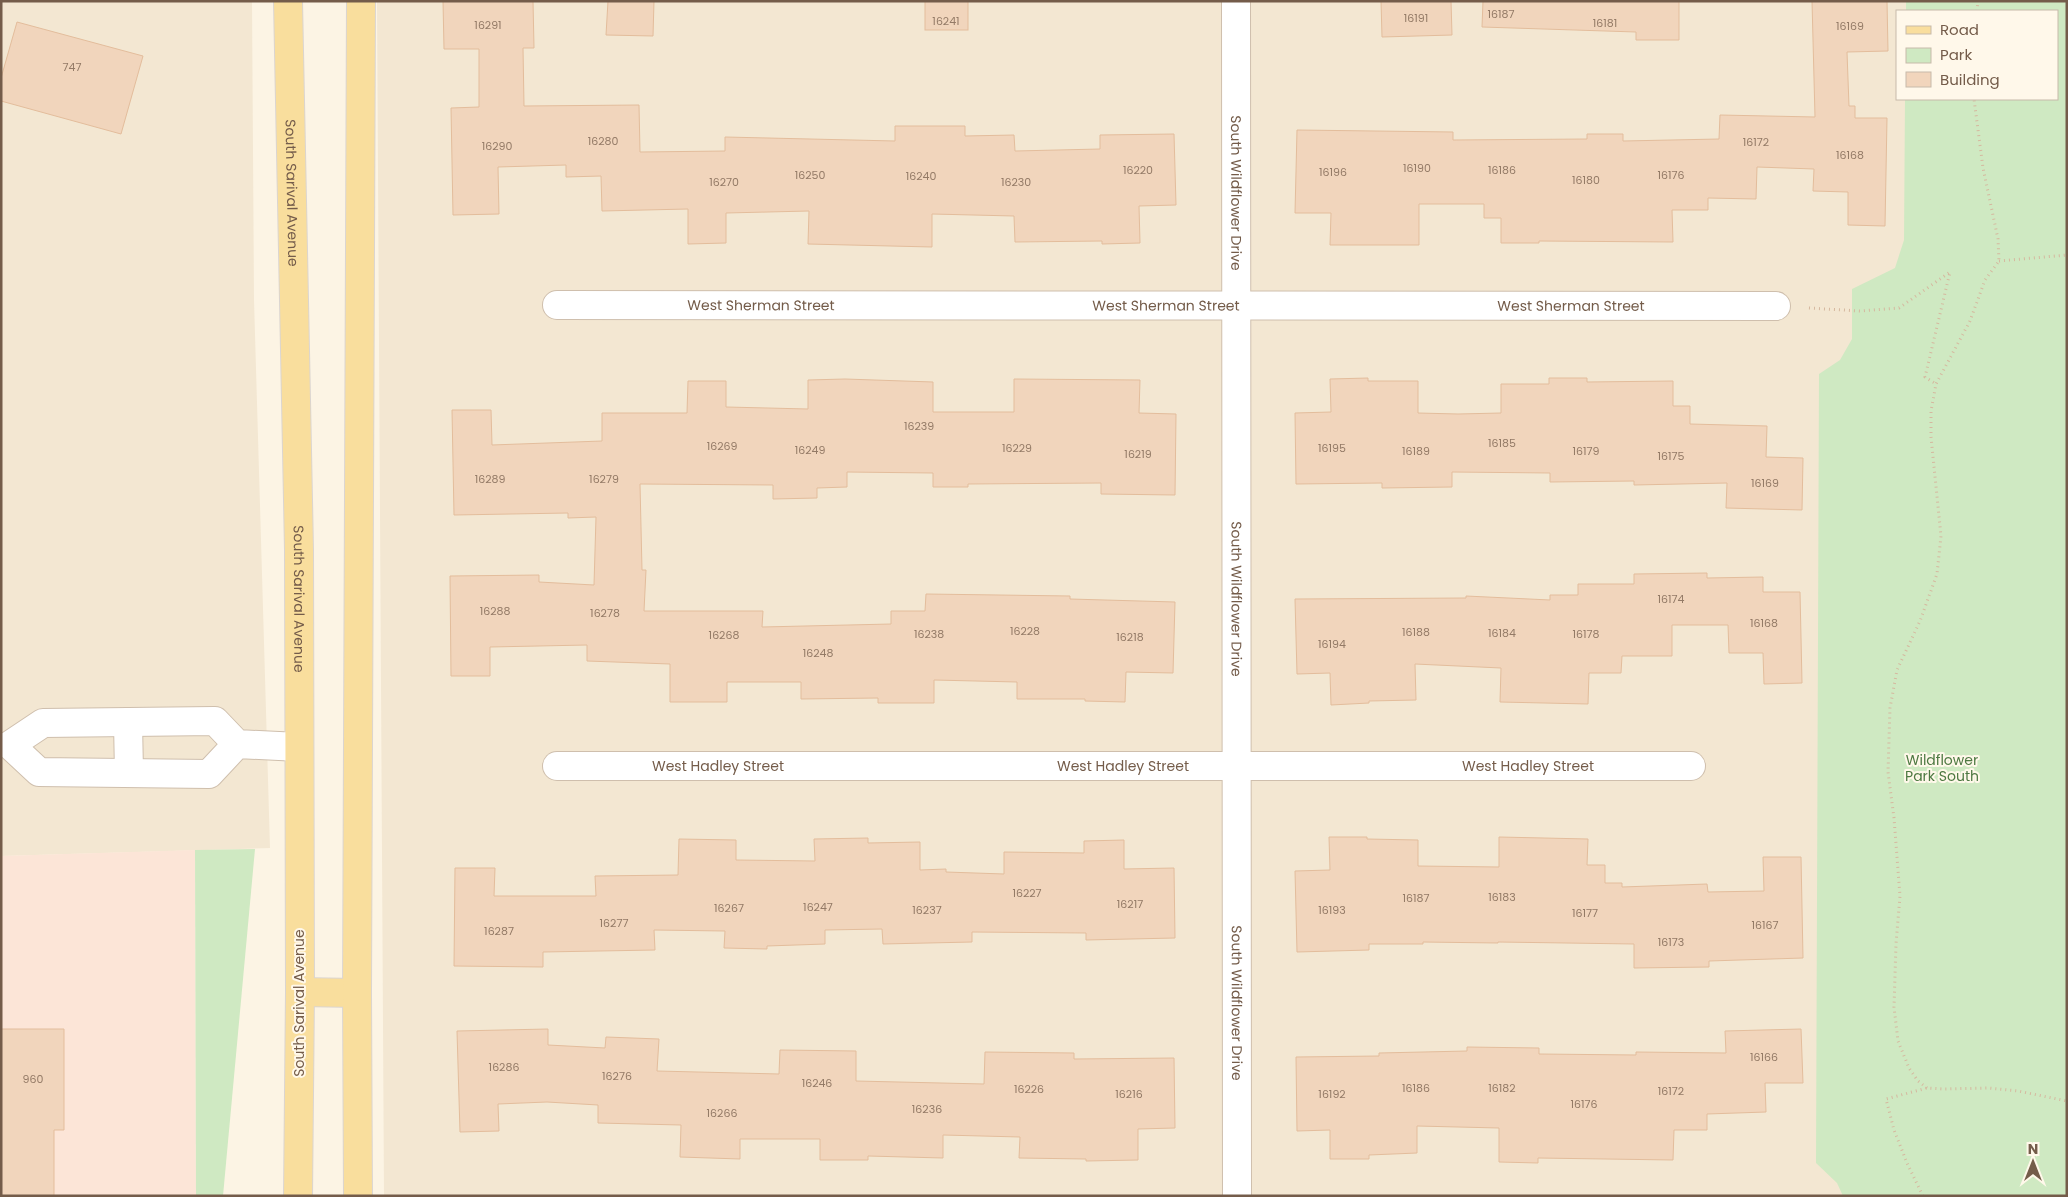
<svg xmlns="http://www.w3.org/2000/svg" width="2068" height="1197" font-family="Poppins,sans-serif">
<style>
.residential{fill:#f3e7d2;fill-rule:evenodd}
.commercial{fill:#fce5d7}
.green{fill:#cfe9c2}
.building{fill:#f1d5bc;stroke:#e3bd9c}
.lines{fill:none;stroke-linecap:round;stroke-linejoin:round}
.minor-casing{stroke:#cfbfad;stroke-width:30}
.major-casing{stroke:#dbd5d0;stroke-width:30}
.path{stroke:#d5b89f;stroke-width:3;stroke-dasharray:1 4;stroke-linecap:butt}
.minor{stroke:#fff;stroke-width:28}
.major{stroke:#f9de9d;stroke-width:28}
.labels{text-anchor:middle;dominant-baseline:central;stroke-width:4;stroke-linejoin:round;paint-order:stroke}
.number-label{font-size:11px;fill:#937a66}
.street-label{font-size:14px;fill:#745c4a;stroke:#fff8ea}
.park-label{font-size:14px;fill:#4e7942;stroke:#fff8ea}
</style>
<rect width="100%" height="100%" fill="#fcf4e4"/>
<g class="residential">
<path d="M 1,1 L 252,1 L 254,300 L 270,848 L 1,856 Z"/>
<path d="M 377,1 L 2067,1 L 2067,1196 L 384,1196 ZM 1897,11 L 2057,11 L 2057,99 L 1897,99 Z"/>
</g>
<path class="commercial" d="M 195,850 L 196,1196 L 1,1196 L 1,856 Z"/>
<g class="green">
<path d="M 1906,1 L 2067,1 L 2067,1196 L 1843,1196 L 1837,1183 L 1816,1163 L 1819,374 L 1840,360 L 1852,339 L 1852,289 L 1895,268 L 1904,240 L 1905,99 L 2057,99 L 2057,11 L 1906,11 Z"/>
<path d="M 255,849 L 223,1196 L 196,1196 L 195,850 Z"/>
</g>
<g class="building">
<path d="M 443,1 L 533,1 L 534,48 L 523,48 L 524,106 L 639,105 L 640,152 L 725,151 L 725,137 L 895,141 L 895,126 L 965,126 L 965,136 L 1014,135 L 1015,151 L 1100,149 L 1100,135 L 1174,134 L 1176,205 L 1139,206 L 1140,243 L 1102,244 L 1102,241 L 1015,242 L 1014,216 L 932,214 L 932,247 L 808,244 L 809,211 L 726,213 L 726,243 L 688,244 L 688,209 L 602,211 L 601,176 L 566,177 L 566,165 L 498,167 L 499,214 L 453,215 L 451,108 L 479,107 L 479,49 L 444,49 Z"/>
<path d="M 608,1 L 654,1 L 653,36 L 606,35 Z"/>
<rect x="925" y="1" width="43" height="29"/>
<path d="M 1381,1 L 1451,1 L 1452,35 L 1382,37 Z"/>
<path d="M 1483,1 L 1679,1 L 1679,40 L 1636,40 L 1636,32 L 1482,27 Z"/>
<path d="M 1812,1 L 1887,1 L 1888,51 L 1847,52 L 1849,106 L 1855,106 L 1855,118 L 1887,118 L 1885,226 L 1848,225 L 1848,192 L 1813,191 L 1814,169 L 1757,167 L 1756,199 L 1708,198 L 1708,210 L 1672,210 L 1673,242 L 1539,241 L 1539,243 L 1501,243 L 1501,218 L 1484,218 L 1484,204 L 1419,204 L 1419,245 L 1330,245 L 1331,213 L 1295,213 L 1297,130 L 1453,132 L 1453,140 L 1587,139 L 1587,134 L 1623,134 L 1623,141 L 1719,139 L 1720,115 L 1815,117 Z"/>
<path d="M 17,22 L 143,56 L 121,134 L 1,101 L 1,78 Z"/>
<path d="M 1368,378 L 1368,381 L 1418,381 L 1418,413 L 1458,414 L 1501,413 L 1501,384 L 1549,384 L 1549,378 L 1587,378 L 1587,382 L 1673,381 L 1673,406 L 1690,406 L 1690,424 L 1767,426 L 1766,457 L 1803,458 L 1802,510 L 1726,508 L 1727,483 L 1634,485 L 1634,481 L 1550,482 L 1550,473 L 1452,472 L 1452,487 L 1382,488 L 1382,483 L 1296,484 L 1295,413 L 1331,412 L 1330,379 Z"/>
<path d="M 845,379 L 933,382 L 933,412 L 1014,412 L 1014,379 L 1140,380 L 1139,413 L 1176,414 L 1175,495 L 1101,494 L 1101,483 L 968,484 L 968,487 L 933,487 L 933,473 L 847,472 L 847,487 L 817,488 L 817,498 L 773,499 L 773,485 L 640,484 L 642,570 L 646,570 L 644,611 L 763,611 L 762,627 L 891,624 L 891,611 L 925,611 L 926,594 L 1070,596 L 1070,599 L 1175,602 L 1173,673 L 1126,672 L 1125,702 L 1085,701 L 1085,699 L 1017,699 L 1017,682 L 934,680 L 934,703 L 878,703 L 878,698 L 801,699 L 801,682 L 727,682 L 727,702 L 670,702 L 670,664 L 587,661 L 587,645 L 490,647 L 490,676 L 451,676 L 450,576 L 539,575 L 539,582 L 594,585 L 596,517 L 568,518 L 568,513 L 454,515 L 452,410 L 491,410 L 492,445 L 602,441 L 602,413 L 687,413 L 688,381 L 726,381 L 726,407 L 808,409 L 808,380 Z"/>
<path d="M 1707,573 L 1707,578 L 1763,577 L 1763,592 L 1800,592 L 1802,683 L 1764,684 L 1763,653 L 1729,653 L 1728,625 L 1672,625 L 1672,656 L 1622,656 L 1621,673 L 1589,673 L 1588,704 L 1500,702 L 1501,668 L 1415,664 L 1416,700 L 1369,701 L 1369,703 L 1331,705 L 1330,673 L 1297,674 L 1295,599 L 1466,598 L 1466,596 L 1550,600 L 1550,595 L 1578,595 L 1578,584 L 1634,584 L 1634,574 Z"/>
<path d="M 1329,837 L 1367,837 L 1367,839 L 1418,840 L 1418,866 L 1499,867 L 1499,837 L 1588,839 L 1587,865 L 1605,865 L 1605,883 L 1622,883 L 1622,887 L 1707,884 L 1708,892 L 1764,891 L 1763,857 L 1801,857 L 1803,958 L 1709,961 L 1709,967 L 1634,968 L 1634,944 L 1498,942 L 1498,943 L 1423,942 L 1423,944 L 1369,944 L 1369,950 L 1297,952 L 1295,871 L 1330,870 Z"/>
<path d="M 868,838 L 868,843 L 920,842 L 920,870 L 946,869 L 946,872 L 1004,874 L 1004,852 L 1084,853 L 1084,841 L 1124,840 L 1124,869 L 1174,868 L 1175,938 L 1086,940 L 1086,933 L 972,932 L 972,942 L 883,944 L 882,929 L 825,930 L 825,944 L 767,946 L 767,949 L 724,948 L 725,931 L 654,930 L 655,950 L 543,952 L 543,967 L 454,966 L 455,868 L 495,868 L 494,896 L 596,896 L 595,876 L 678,875 L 679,839 L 736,840 L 736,860 L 815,861 L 814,839 Z"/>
<path d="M 1,1029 L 64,1029 L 64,1130 L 54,1130 L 54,1196 L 1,1196 Z"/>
<path d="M 548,1029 L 548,1045 L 605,1048 L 606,1037 L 659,1039 L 657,1071 L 779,1074 L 780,1050 L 856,1051 L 856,1081 L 984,1084 L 985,1052 L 1074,1053 L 1074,1059 L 1174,1058 L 1175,1128 L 1138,1129 L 1138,1160 L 1086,1161 L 1086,1159 L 1019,1158 L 1020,1137 L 943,1135 L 943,1158 L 868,1156 L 868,1160 L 820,1160 L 820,1139 L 740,1139 L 740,1159 L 680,1157 L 681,1125 L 598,1123 L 598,1105 L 547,1102 L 498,1104 L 499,1131 L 460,1132 L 457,1031 Z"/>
<path d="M 1801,1029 L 1803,1083 L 1765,1083 L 1766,1112 L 1707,1114 L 1707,1130 L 1674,1130 L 1673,1160 L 1538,1158 L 1538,1163 L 1499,1162 L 1499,1128 L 1417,1126 L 1417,1153 L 1369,1155 L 1369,1159 L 1330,1159 L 1330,1130 L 1297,1131 L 1296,1057 L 1379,1056 L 1379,1053 L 1467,1051 L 1467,1047 L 1539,1048 L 1539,1054 L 1636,1055 L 1636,1052 L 1726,1053 L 1725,1031 Z"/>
</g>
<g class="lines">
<g class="minor-casing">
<g id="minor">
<path id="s1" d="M 1236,1 L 1237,1196"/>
<path id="s2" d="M 557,305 L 1776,306"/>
<path d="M 128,722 L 129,773"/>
<path d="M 237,744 L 209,774 L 39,772 L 10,745 L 43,723 L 215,721 L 237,744 L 299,747"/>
<path id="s3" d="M 557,766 L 1691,766"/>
</g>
</g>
<g class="major-casing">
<g id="major">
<path id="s4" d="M 288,1 L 299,550 L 300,992 L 298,1196"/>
<path d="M 300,992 L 357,993"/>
<path d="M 358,1196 L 357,993 L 361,1"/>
</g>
</g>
<g class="path">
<path d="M 1977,11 L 1978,1"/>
<path d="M 1999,261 L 2067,255"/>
<path d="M 1809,308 L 1860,311 L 1899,308 L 1950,272 L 1925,377 L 1936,384"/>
<path d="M 1927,1088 L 1918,1081 L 1909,1068 L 1898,1041 L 1894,1007 L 1896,944 L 1900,896 L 1894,818 L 1888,772 L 1890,708 L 1897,670 L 1920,621 L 1937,574 L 1941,536 L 1931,437 L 1931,411 L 1936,384 L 1970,321 L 1985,280 L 1999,261 L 1998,239 L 1983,168 L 1974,99"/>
<path d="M 1923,1196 L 1907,1163 L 1894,1130 L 1886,1099 L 1927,1088 L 1943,1089 L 1989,1088 L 2018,1091 L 2067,1101"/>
</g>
<use href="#minor" class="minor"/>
<use href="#major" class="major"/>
</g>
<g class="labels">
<g class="number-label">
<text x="1501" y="14">16187</text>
<text x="1416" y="18">16191</text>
<text x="946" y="21">16241</text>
<text x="1605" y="23">16181</text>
<text x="488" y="25">16291</text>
<text x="1850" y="26">16169</text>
<text x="72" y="67">747</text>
<text x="603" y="141">16280</text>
<text x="1756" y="142">16172</text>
<text x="497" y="146">16290</text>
<text x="1850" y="155">16168</text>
<text x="1417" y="168">16190</text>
<text x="1138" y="170">16220</text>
<text x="1502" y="170">16186</text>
<text x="1333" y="172">16196</text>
<text x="810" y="175">16250</text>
<text x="1671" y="175">16176</text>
<text x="921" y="176">16240</text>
<text x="1586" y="180">16180</text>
<text x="724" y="182">16270</text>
<text x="1016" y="182">16230</text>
<text x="919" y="426">16239</text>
<text x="1502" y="443">16185</text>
<text x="722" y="446">16269</text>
<text x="1017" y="448">16229</text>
<text x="1332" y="448">16195</text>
<text x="810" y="450">16249</text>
<text x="1416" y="451">16189</text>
<text x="1586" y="451">16179</text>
<text x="1138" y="454">16219</text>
<text x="1671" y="456">16175</text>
<text x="490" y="479">16289</text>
<text x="604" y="479">16279</text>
<text x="1765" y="483">16169</text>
<text x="1671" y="599">16174</text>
<text x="495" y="611">16288</text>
<text x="605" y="613">16278</text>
<text x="1764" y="623">16168</text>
<text x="1025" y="631">16228</text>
<text x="1416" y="632">16188</text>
<text x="1502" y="633">16184</text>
<text x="929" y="634">16238</text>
<text x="1586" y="634">16178</text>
<text x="724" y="635">16268</text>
<text x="1130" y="637">16218</text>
<text x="1332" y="644">16194</text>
<text x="818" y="653">16248</text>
<text x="1027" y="893">16227</text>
<text x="1502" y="897">16183</text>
<text x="1416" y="898">16187</text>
<text x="1130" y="904">16217</text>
<text x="818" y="907">16247</text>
<text x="729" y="908">16267</text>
<text x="927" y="910">16237</text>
<text x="1332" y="910">16193</text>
<text x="1585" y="913">16177</text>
<text x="614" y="923">16277</text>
<text x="1765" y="925">16167</text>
<text x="499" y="931">16287</text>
<text x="1671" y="942">16173</text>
<text x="1764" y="1057">16166</text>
<text x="504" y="1067">16286</text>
<text x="617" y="1076">16276</text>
<text x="33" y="1079">960</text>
<text x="817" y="1083">16246</text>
<text x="1416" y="1088">16186</text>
<text x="1502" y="1088">16182</text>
<text x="1029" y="1089">16226</text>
<text x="1671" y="1091">16172</text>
<text x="1129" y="1094">16216</text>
<text x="1332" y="1094">16192</text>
<text x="1584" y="1104">16176</text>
<text x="927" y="1109">16236</text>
<text x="722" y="1113">16266</text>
</g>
<g class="street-label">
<text stroke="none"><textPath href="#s4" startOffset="192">South Sarival Avenue</textPath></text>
<text stroke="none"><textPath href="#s1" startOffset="192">South Wildflower Drive</textPath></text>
<text stroke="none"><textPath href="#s2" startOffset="204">West Sherman Street</textPath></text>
<text stroke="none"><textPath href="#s2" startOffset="609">West Sherman Street</textPath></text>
<text stroke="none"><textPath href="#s2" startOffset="1014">West Sherman Street</textPath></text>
<text stroke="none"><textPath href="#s4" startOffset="598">South Sarival Avenue</textPath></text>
<text stroke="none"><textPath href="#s1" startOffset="598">South Wildflower Drive</textPath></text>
<text stroke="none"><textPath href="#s3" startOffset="161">West Hadley Street</textPath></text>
<text stroke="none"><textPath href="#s3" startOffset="566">West Hadley Street</textPath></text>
<text stroke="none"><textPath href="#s3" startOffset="971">West Hadley Street</textPath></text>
<text transform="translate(299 1003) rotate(-90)">South Sarival Avenue</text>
<text stroke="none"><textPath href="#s1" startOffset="1002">South Wildflower Drive</textPath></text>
</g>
<g class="park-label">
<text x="1942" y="760">Wildflower<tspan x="1942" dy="16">Park South</tspan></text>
</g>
</g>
<rect width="2068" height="1197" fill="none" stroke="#745c4a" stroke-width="5"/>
<rect x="1896" y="10" width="162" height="90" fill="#fff8ea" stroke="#c7baaa"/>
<rect x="1906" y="26" width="25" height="8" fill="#f9de9d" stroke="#c7baaa"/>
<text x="1940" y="35" font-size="15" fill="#745c4a">Road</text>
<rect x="1906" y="48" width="25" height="15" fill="#cfe9c2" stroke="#c7baaa"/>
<text x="1940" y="60" font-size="15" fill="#745c4a">Park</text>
<rect x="1906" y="72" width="25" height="15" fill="#f1d5bc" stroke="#c7baaa"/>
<text x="1940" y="85" font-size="15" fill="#745c4a">Building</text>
<g transform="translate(2033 1162)" stroke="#fff8ea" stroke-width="4" paint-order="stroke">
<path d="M0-4L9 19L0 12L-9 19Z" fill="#745c4a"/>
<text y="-8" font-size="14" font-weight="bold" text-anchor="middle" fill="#745c4a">N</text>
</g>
</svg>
